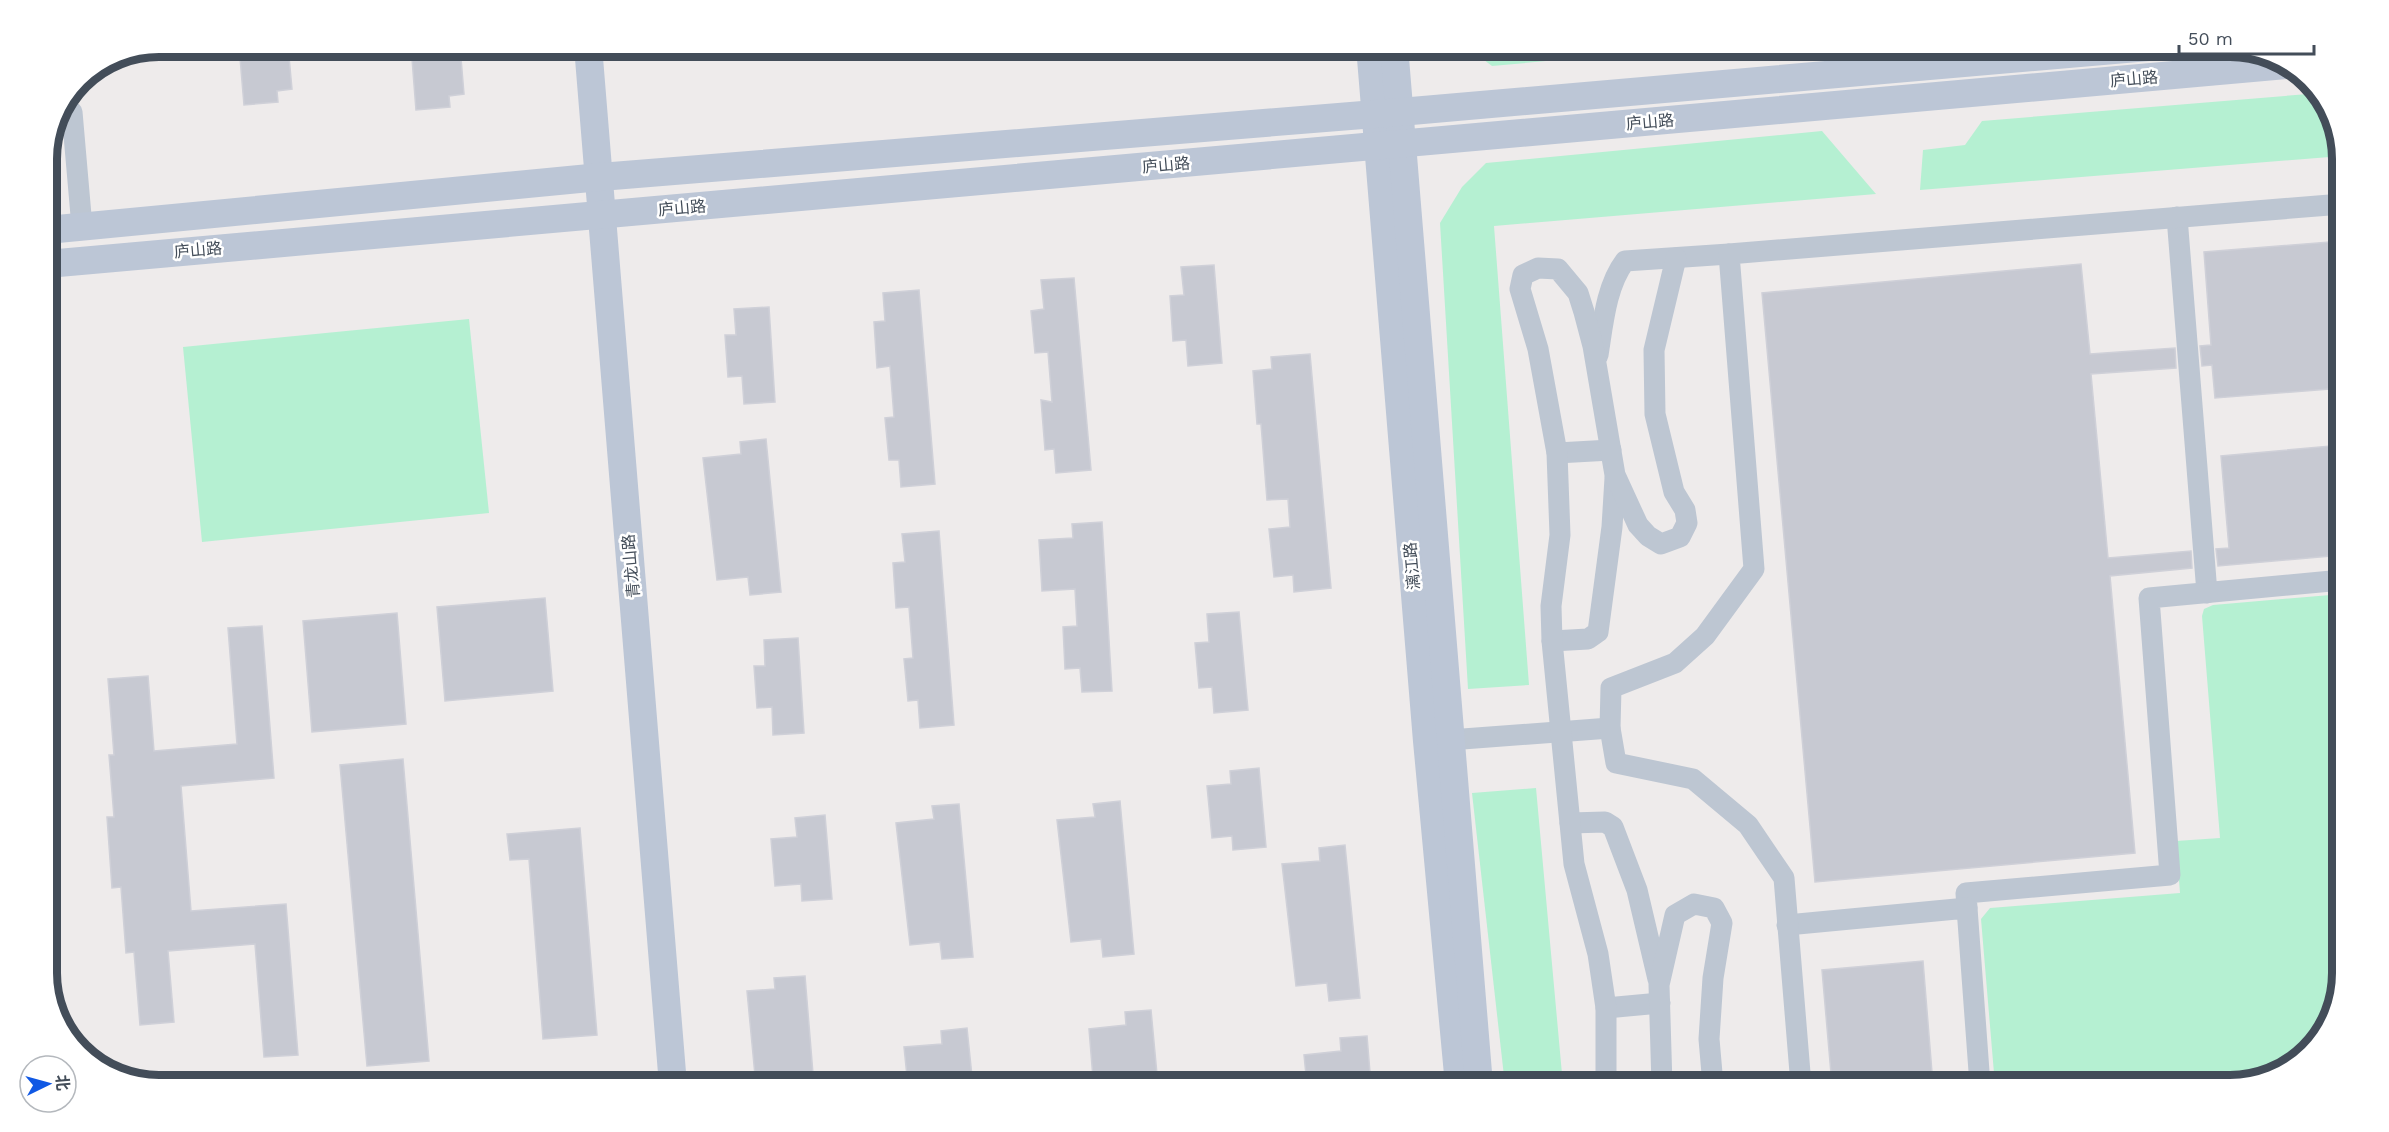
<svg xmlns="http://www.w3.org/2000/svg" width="2389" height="1132" font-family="'Work Sans','Noto Sans SC',sans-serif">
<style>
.green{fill:#b5f0d2}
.building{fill:#c7c9d2;stroke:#cfd0d8;stroke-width:1.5}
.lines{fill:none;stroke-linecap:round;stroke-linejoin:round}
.street{stroke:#bdc6d2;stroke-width:21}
.secondary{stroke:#bcc6d6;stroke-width:28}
.labels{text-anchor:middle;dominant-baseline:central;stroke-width:5;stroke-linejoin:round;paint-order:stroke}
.street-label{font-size:16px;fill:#434d59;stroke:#fff}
.rim{fill:none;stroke:#434d59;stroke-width:8}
</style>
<rect width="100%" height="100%" fill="#eeebeb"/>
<g class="green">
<path d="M 1467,47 L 1699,47 L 1492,66 Z"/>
<path d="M 2320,93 L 2323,96 L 2342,156 L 1920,190 L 1923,150 L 1965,145 L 1982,121 Z"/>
<path d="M 1822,131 L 1876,194 L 1494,226 L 1529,685 L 1468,689 L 1440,223 L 1462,187 L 1486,163 Z"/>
<path d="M 469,319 L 489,513 L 202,542 L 183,347 Z"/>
<path d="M 2342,594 L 2342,973 L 2334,1016 L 2292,1067 L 2231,1085 L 1995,1085 L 1981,919 L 1990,908 L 2180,893 L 2176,841 L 2220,838 L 2202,616 L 2204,609 L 2213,605 Z"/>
<path d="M 1536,788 L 1563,1085 L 1505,1085 L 1472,793 Z"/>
</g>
<g class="building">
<path d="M 239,46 L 288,46 L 292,89 L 277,91 L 278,102 L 244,105 Z"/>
<path d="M 411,46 L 460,46 L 464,94 L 449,96 L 450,107 L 416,110 Z"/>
<path d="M 2342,241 L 2342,388 L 2215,398 L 2212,365 L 2202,366 L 2200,346 L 2211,345 L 2204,252 Z"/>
<path d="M 2081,264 L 2090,354 L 2175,348 L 2176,368 L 2091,374 L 2108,558 L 2191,551 L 2192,568 L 2110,576 L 2135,853 L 1815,882 L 1762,293 Z"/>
<path d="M 1214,265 L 1222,363 L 1188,366 L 1186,340 L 1173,341 L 1170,296 L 1184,295 L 1181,267 Z"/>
<path d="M 1074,278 L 1091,470 L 1056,473 L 1054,449 L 1045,450 L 1041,400 L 1052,402 L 1048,352 L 1035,353 L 1031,311 L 1044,309 L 1041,280 Z"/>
<path d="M 919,290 L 935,484 L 901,487 L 899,460 L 889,460 L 885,418 L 894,417 L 890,366 L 877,368 L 874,322 L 885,321 L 883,293 Z"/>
<path d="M 769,307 L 775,402 L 744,404 L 742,376 L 728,377 L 725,335 L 736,335 L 734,309 Z"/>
<path d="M 1310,354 L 1331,588 L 1294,592 L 1293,575 L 1274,577 L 1269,529 L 1290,527 L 1288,499 L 1267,500 L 1261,424 L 1257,424 L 1253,371 L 1272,369 L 1271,357 Z"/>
<path d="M 766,439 L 781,592 L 750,595 L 748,577 L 717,580 L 703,458 L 741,454 L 740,442 Z"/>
<path d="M 2342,445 L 2342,555 L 2218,566 L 2216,549 L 2229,548 L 2221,456 Z"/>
<path d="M 1102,522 L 1112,691 L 1082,692 L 1080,668 L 1065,669 L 1063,627 L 1077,626 L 1075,589 L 1042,591 L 1039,540 L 1073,538 L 1072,524 Z"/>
<path d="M 939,531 L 954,725 L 920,728 L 918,700 L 908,701 L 904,659 L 913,658 L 909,607 L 896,608 L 893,563 L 905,562 L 902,534 Z"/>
<path d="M 545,598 L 553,691 L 445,701 L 437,607 Z"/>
<path d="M 1239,612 L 1248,710 L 1214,713 L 1212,687 L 1199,688 L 1195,643 L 1209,642 L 1207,614 Z"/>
<path d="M 397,613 L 406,724 L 312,732 L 303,621 Z"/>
<path d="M 262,626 L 274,778 L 181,786 L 191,911 L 286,904 L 298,1055 L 264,1057 L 255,944 L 168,951 L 174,1022 L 140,1025 L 134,952 L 126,953 L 121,887 L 112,888 L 107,817 L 114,817 L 109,755 L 114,755 L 108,679 L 148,676 L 154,751 L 237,744 L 228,628 Z"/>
<path d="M 798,638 L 804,733 L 773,735 L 772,707 L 757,708 L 754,666 L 765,666 L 764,640 Z"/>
<path d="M 403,759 L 429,1061 L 367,1066 L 340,765 Z"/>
<path d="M 1259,768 L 1266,847 L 1233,850 L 1232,836 L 1212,838 L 1207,786 L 1231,784 L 1230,771 Z"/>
<path d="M 1120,801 L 1134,954 L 1103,957 L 1101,939 L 1071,942 L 1057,820 L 1095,817 L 1093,804 Z"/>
<path d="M 959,804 L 973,957 L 942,959 L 940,942 L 910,945 L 896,823 L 934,819 L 932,806 Z"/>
<path d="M 825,815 L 832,899 L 802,901 L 801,884 L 775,886 L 771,839 L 797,837 L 795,818 Z"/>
<path d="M 580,828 L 597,1035 L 543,1039 L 529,859 L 510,860 L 507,834 Z"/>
<path d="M 1345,845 L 1360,998 L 1329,1001 L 1327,983 L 1296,986 L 1282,864 L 1320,861 L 1319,848 Z"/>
<path d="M 1923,961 L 1933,1085 L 1832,1085 L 1822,970 Z"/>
<path d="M 805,976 L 814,1086 L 756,1086 L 747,991 L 775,989 L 774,978 Z"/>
<path d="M 1151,1010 L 1158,1085 L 1129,1085 L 1128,1074 L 1093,1078 L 1089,1029 L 1126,1025 L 1125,1012 Z"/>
<path d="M 967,1028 L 973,1086 L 908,1086 L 904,1047 L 942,1044 L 941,1031 Z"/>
<path d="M 1367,1036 L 1371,1085 L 1307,1085 L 1304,1055 L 1341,1051 L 1340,1038 Z"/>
</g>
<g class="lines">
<g class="street">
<path d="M 1882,46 L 1884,71"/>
<path d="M 65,112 L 72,112 L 82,227"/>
<path d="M 2177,217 L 2207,593"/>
<path d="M 1598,355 C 1603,324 1606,286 1625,261 L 1729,254"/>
<path d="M 1557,453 L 1611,450"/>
<path d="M 1552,641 L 1588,639 L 1598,632 L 1612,527 L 1615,478"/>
<path d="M 1436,741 L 1610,728"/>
<path d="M 1570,823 L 1605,822 L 1613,827 L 1637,890 L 1658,979"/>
<path d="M 1967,908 L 1966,893 L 2170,875 L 2149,598 L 2342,580"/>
<path d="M 1787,925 L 1967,908 L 1980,1085"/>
<path d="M 1606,1008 L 1660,1003"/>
<path d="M 1606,1085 L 1606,1008 L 1598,954 L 1574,864 L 1552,641 L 1551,606 L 1560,535 L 1557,453 L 1538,349 L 1520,289 L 1523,275 L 1538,268 L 1558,269 L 1578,293 L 1584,312 L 1593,346 L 1615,475 L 1638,525 L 1648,536 L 1661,544 L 1680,537 L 1687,523 L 1685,510 L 1674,492 L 1655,414 L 1654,350 L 1676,258"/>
<path d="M 1662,1085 L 1659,985 L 1675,915 L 1694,904 L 1714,908 L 1722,923 L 1713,978 L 1709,1039 L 1713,1085"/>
<path d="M 1801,1085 L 1784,878 L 1748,825 L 1693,779 L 1616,763 L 1610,728 L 1611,688 L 1675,663 L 1705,636 L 1754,569 L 1729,254 L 2342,204"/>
</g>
<g class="secondary">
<path d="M 588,46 L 673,1085"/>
<path d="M 1370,46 L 1427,741 L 1459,1085"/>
<path d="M 1394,46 L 1479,1085"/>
<path d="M 47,230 L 600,177 L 1400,112 L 2160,46"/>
<path d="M 47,264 L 2286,65"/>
</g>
</g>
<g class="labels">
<g class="street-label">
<text transform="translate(2134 79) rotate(-5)">庐山路</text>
<text transform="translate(1650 122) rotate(-5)">庐山路</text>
<text transform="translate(1166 165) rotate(-5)">庐山路</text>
<text transform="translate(682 208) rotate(-5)">庐山路</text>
<text transform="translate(198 250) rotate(-5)">庐山路</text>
<text transform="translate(631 566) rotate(-95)">青龙山路</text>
<text transform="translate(1412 566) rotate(-95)">漓江路</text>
</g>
</g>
<path d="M0 0H2389V1132H0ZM159 57H2230A102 102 0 0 1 2332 159V973A102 102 0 0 1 2230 1075H159A102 102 0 0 1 57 973V159A102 102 0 0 1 159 57Z" fill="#fff" fill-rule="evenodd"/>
<path class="rim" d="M159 57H2230A102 102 0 0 1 2332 159V973A102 102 0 0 1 2230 1075H159A102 102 0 0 1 57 973V159A102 102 0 0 1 159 57Z"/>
<g transform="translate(48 1084) rotate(85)"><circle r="28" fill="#ffffff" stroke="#b4b8bd" stroke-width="1.5"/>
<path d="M0-4.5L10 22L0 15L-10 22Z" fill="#1058e4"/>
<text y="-9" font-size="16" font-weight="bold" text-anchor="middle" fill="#434d59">北</text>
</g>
<path d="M2179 45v9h135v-9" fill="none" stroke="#434d59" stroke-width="3"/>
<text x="2188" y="45" font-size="18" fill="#434d59" stroke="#ffffff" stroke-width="4.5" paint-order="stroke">50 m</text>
</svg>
